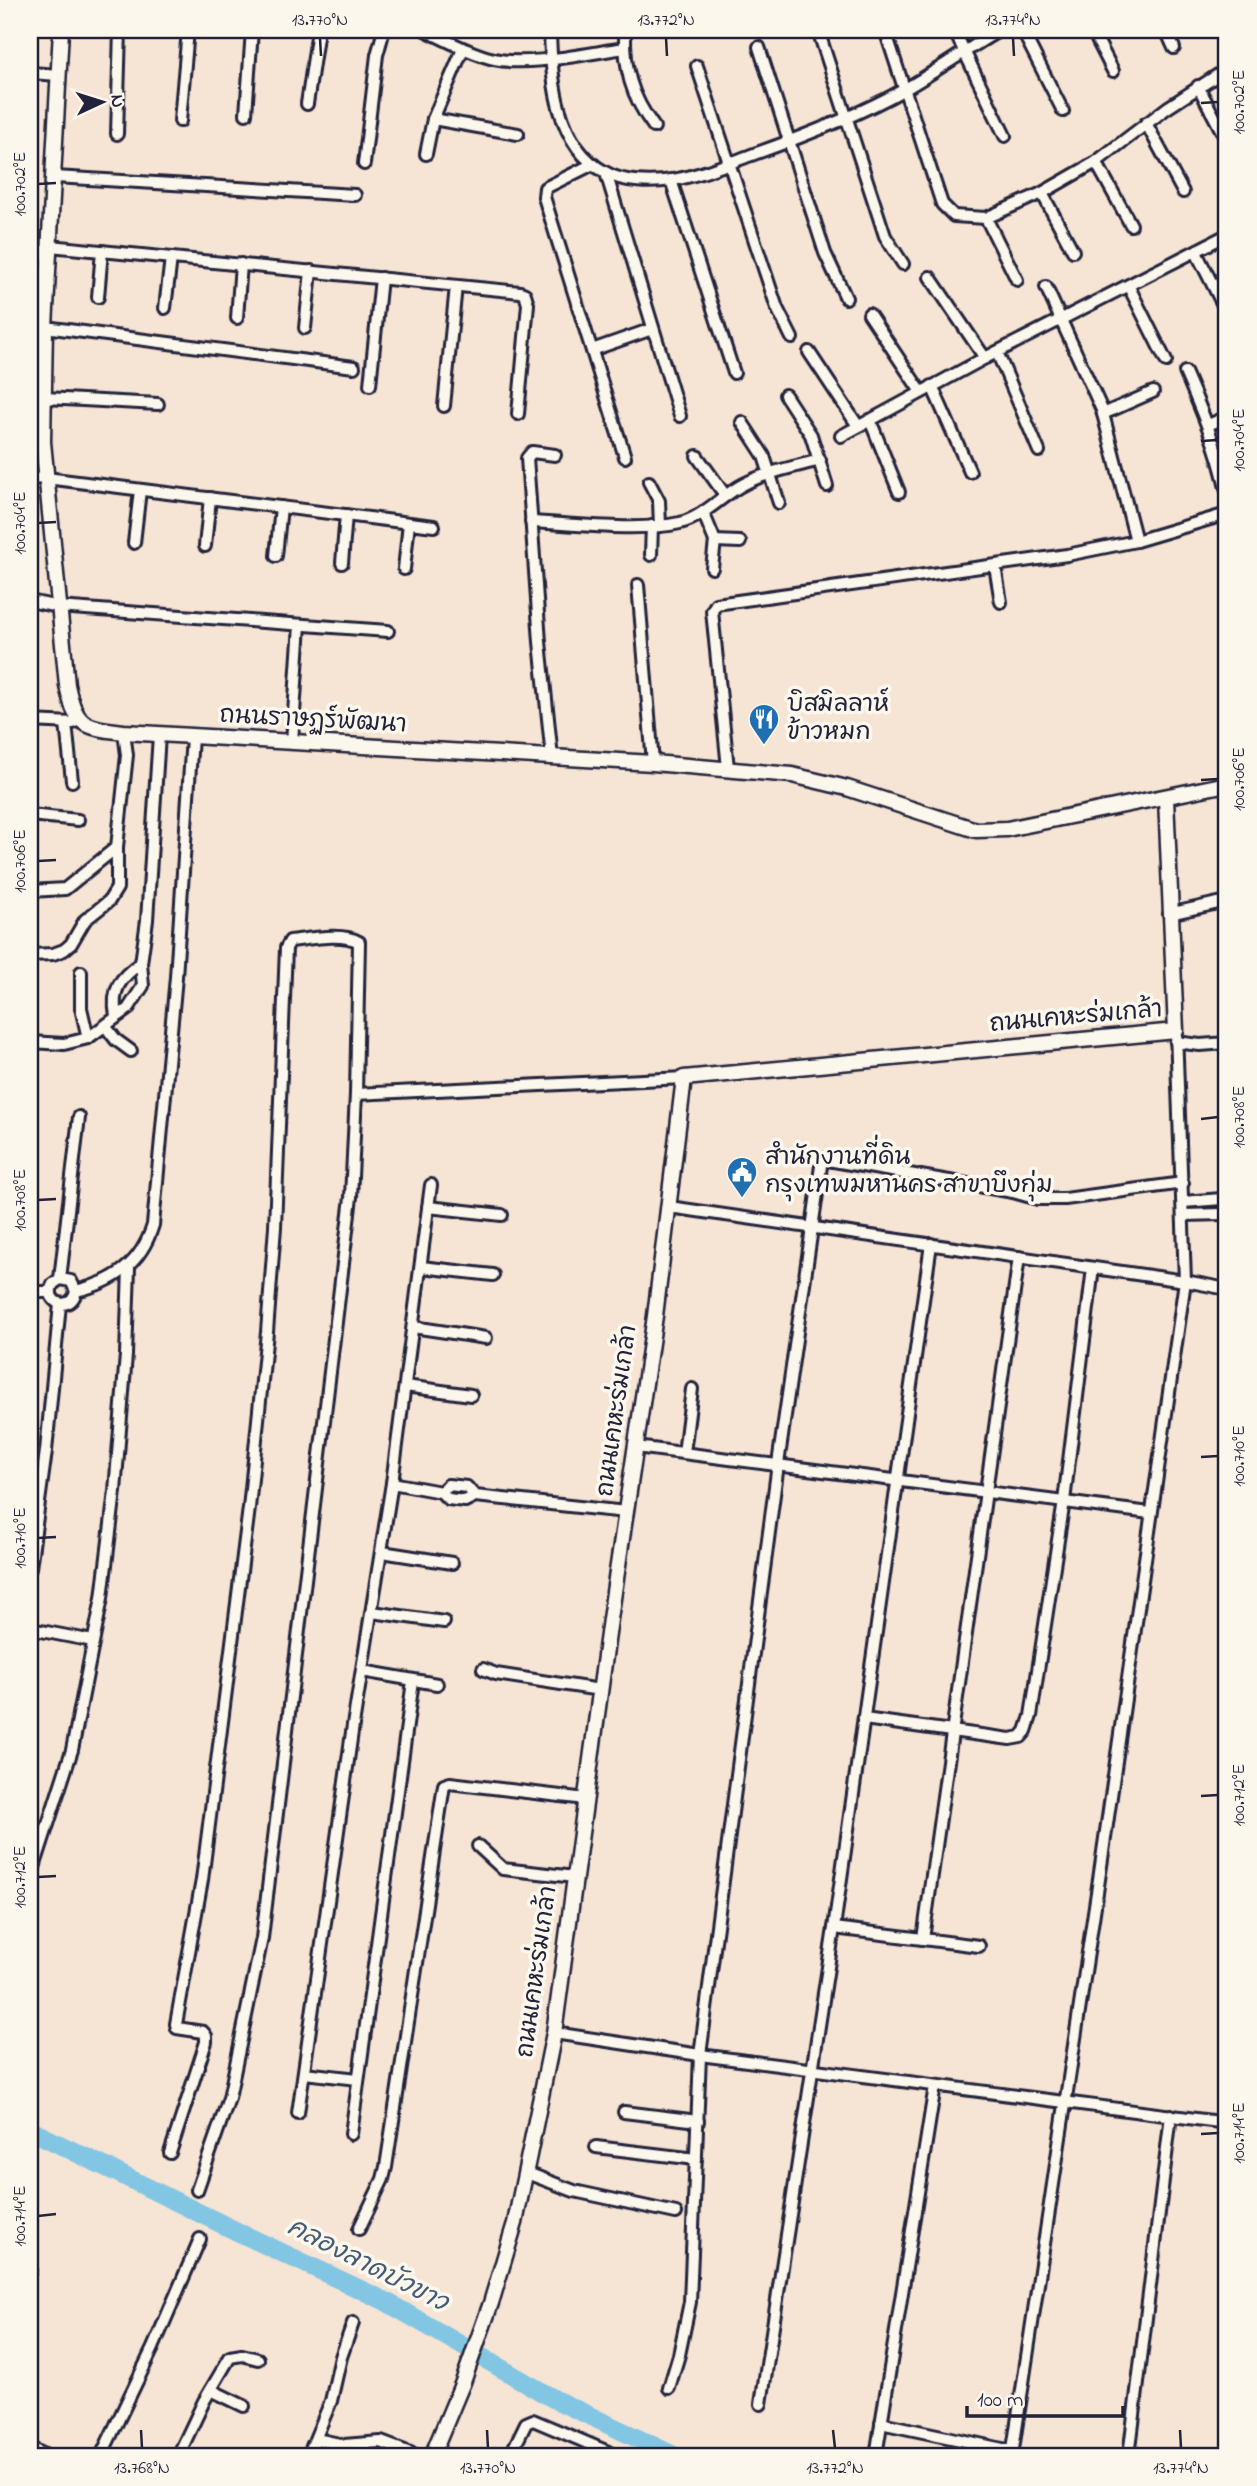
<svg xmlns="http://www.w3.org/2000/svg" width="1257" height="2486" font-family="'Indie Flower','Playpen Sans Thai',sans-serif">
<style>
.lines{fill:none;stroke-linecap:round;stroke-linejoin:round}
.river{stroke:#83c6e4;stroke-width:19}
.minor-casing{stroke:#22223b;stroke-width:16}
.tertiary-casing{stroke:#22223b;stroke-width:19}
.minor{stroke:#fbf7ec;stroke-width:10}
.tertiary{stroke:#fbf7ec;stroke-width:14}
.ticks{fill:none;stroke:#22223b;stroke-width:2.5}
.labels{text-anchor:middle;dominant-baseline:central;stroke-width:7;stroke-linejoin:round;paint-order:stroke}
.poi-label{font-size:24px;fill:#22223b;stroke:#fbf7ec;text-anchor:start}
.street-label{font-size:24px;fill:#22223b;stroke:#fbf7ec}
.water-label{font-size:26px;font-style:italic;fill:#445b76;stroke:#fbf7ec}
.neatline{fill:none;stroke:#22223b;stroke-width:2.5}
.ticks-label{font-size:18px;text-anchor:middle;fill:#22223b}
</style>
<rect width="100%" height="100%" fill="#f6e4d4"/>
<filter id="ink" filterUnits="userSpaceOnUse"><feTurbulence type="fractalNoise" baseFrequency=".0143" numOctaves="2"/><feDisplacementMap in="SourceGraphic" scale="14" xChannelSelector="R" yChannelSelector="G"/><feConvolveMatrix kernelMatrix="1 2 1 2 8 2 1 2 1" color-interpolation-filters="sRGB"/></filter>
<g filter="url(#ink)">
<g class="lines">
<path class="river" d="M 30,2130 L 236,2231 L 385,2301 L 554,2399 L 675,2456"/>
<g class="minor-casing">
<g id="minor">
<path d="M 425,30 C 446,40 467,52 490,58 C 525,68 588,53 625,48"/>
<path d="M 550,30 C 551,78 556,146 605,172 C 623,183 652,183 673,180 C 701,175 727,164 754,154 C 805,136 857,116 905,89 C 937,71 967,49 1000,30"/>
<path d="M 625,30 C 624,69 631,96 654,127"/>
<path d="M 818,30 L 885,236 L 903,264"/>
<path d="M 885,30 L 942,204 L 954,216 L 986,218 L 1042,193 L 1096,162 L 1167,108 L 1227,69"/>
<path d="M 954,30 L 1005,136"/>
<path d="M 1022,30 L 1063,111"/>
<path d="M 1092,30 L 1113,71"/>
<path d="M 1166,30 L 1174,48"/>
<path d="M 759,47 L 825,253 L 846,298"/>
<path d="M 697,66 L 777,308 L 792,338"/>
<path d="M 30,73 L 59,75"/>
<path d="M 1198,86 L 1227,141"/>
<path d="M 307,104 L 318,30"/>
<path d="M 246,114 L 252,30"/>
<path d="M 433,119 L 518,134"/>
<path d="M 180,121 L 188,30"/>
<path d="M 1146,123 L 1183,192"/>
<path d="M 117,134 L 120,30"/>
<path d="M 426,154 L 433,119 L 463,49"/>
<path d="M 1096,162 L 1131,225"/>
<path d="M 364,164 L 377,55 L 384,30"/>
<path d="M 593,164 L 545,188 L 544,197 L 625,457"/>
<path d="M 606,173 L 680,416"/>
<path d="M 55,177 L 355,195"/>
<path d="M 671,180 L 734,373"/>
<path d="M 1042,193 L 1073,251"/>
<path d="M 986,218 L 1017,280"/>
<path d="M 50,246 L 520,292 L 525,294 L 528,304 L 518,414"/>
<path d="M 30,248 L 49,253"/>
<path d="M 1196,252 L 1227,313"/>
<path d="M 930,277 L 985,358"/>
<path d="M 1046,287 L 1102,410 L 1136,541"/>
<path d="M 1129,287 L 1166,361"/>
<path d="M 98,297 L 102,251"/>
<path d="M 165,308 L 171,258"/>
<path d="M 869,314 L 921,392"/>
<path d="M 237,318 L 241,264"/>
<path d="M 45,327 L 354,367"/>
<path d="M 305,328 L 311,271"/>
<path d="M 592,350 L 652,329"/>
<path d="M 809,352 L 858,426"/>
<path d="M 997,352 L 1039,451"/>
<path d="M 1185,372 C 1202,411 1217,447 1226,488"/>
<path d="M 370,385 L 381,278"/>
<path d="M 932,386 L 970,472"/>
<path d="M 785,395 L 811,435 L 827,486"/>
<path d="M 45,398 L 158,404"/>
<path d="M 444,406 L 456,286"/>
<path d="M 1103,414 L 1153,392"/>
<path d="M 870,420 L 899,492"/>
<path d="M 742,422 L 764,456 L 779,503"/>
<path d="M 1208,425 L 1227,417"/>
<path d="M 841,436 L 985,358 L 1227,235"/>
<path d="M 697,456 L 725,495"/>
<path d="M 30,479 L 46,478 L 434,526"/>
<path d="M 649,482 L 659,501 L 660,526"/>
<path d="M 703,512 L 715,541 L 740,542"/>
<path d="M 531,522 C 573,524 640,532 680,523 C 704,517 722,495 744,484 C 767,472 794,467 820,460"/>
<path d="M 134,543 L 140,490"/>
<path d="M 205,546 L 210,498"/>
<path d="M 651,555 L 652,526"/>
<path d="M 276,556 L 281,507"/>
<path d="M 342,563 L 346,515"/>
<path d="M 995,566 L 1001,602"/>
<path d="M 712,568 L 715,541"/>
<path d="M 404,569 L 409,523"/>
<path d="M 638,585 L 653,763"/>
<path d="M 30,601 L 58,607 L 388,631"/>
<path d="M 30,721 L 73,723"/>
<path d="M 66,723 L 72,781"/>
<path d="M 292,742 L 300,625"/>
<path d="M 552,757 L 540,642 L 527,458 L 532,452 L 555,455"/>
<path d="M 728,768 L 712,611 L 716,604 L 1067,555 L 1136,541 L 1227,514"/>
<path d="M 30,815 L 78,820"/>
<path d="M 30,891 L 65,889 L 117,847"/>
<path d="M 1169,914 L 1227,901"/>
<path d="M 30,955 L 53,954 L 64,950 L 71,944 L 85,920 L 109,901 L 117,888 L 117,847 L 127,755 L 124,732"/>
<path d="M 81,972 L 81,1008 L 88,1038"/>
<path d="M 116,1016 C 111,990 120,977 141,963"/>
<path d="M 106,1027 L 116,1040 L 131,1051"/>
<path d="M 30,1042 L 64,1044 L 88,1038 L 128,1009 L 143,986 L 141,963 L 147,920 L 159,735"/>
<path d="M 1176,1042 L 1200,1045 L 1227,1043"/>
<path d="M 1183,1202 L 1222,1199"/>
<path d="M 428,1207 L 502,1215"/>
<path d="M 669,1207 L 1185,1281 L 1227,1289"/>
<path d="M 1184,1215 L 1223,1214"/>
<path d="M 421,1267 L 493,1275"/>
<path d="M 60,1279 L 71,1281 L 76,1291 C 73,1308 53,1308 50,1291 L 53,1284 L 60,1279 L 79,1117"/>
<path d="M 76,1291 C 114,1282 141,1264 153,1225 L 176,977 L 192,737"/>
<path d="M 30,1292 L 51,1292"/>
<path d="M 413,1327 L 486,1338"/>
<path d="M 405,1386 L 471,1395"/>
<path d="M 636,1447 L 1150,1513"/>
<path d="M 684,1453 L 692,1389"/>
<path d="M 392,1483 L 441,1492 L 448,1499 L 465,1501 L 475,1496 L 626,1512"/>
<path d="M 441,1492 L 448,1485 L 467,1487 L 475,1496"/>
<path d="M 382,1552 L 452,1563"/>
<path d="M 30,1568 L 46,1451 L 60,1304"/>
<path d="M 372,1612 L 444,1622"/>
<path d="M 31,1629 L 93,1641"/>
<path d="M 483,1669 L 496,1674 L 600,1690"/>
<path d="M 362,1671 L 437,1684"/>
<path d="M 864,1719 L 1010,1739 L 1021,1737 L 1026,1731 L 1031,1716 L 1064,1501 L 1093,1268"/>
<path d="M 478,1846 L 503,1869 L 575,1877"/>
<path d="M 30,1880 L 72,1750 L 102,1598 L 115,1491 L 126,1355 L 129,1268"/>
<path d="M 834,1928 L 979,1946"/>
<path d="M 923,1939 L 1019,1257"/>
<path d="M 554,2033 L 700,2055 L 1227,2123"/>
<path d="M 304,2073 L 358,2079"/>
<path d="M 624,2112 L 698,2121"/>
<path d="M 298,2113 L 353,1725 L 392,1483 L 431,1185"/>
<path d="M 351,2134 L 413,1681"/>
<path d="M 596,2147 L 696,2159"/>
<path d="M 170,2153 L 206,2042 L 206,2036 L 203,2032 L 177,2028 L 176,2024 L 202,1880 L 249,1508 L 267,1332 L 275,1227 L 286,948 L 290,941 C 310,939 342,932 359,942 L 356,1094"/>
<path d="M 527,2173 L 574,2191 L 676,2213"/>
<path d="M 197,2190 L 229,2098 L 262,1938 L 351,1197 L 356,1094 L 684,1078"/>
<path d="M 359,2229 L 383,2179 L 386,2167 L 444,1785 L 450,1783 L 586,1799"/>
<path d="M 30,2271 L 30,2270"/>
<path d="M 669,2388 L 679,2355 L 690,2302 L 700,2055 L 778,1464 L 822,1159 L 1013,1192 L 1038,1199 L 1065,1199 L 1183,1183"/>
<path d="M 211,2390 L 244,2406"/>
<path d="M 761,2404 L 834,1928 L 931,1244"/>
<path d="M 881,2423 L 1012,2451"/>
<path d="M 316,2439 L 344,2445 L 381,2442 L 418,2456"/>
<path d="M 30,2448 L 47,2456"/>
<path d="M 101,2456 L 153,2348 L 200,2239"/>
<path d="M 178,2456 L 204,2401 L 230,2357 L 242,2355 L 258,2359"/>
<path d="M 308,2456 L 331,2401 L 341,2357 L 353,2323"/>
<path d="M 510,2456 L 526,2423 L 533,2420 L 618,2456"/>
<path d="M 876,2456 L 935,2086"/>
<path d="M 1012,2456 L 1101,1866 L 1185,1281 L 1176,1031"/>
<path d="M 1129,2456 L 1171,2115"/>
</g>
</g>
<g class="tertiary-casing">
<g id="tertiary">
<path d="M 61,30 L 45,327 L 43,442 L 67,685 C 76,727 84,727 124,732 L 653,763 L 792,775 L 847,788 L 976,830 L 1007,829 L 1227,784"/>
<path d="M 432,2456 L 463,2382 L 491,2303 L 515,2223 L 554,2033 L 610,1619 L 655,1316 L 684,1078 L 1176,1031 L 1166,798"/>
</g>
</g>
<use href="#minor" class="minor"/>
<use href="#tertiary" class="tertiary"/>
</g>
</g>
<path class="ticks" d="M 320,38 L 321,56M 666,38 L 667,56M 1013,38 L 1014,56M 1201,103 L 1218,102M 38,184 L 56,183M 1201,441 L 1218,440M 38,523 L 56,522M 1201,780 L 1218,779M 38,861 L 56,860M 1201,1119 L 1218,1117M 38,1200 L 56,1199M 1201,1457 L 1218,1456M 38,1538 L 56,1537M 1201,1796 L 1218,1795M 38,1877 L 56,1876M 1201,2134 L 1218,2133M 38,2216 L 56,2214M 141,2430 L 142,2448M 487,2430 L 488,2448M 833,2430 L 835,2448M 1180,2430 L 1181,2448"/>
<defs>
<g id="restaurant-pin" transform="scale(1.575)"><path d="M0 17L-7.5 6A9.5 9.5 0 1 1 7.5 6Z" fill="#1f6fb2" stroke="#fbf7ec"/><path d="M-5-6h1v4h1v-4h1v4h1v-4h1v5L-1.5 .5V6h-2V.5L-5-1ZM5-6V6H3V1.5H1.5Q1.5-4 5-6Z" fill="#fff"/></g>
<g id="civic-pin" transform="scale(1.575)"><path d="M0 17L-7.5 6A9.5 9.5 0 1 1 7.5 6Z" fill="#1f6fb2" stroke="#fbf7ec"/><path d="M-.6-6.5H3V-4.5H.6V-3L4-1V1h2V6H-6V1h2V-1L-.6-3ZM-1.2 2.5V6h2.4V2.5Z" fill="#fff"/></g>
</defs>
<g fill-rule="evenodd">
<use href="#restaurant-pin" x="764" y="719"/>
<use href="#civic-pin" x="742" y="1172"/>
</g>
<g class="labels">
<g class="poi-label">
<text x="787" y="705">บิสมิลลาห์<tspan x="787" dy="28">ข้าวหมก</tspan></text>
<text x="765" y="1158">สำนักงานที่ดิน<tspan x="765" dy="28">กรุงเทพมหานคร สาขาบึงกุ่ม</tspan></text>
</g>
<g class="street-label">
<text transform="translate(313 721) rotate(3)">ถนนราษฏร์พัฒนา</text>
<text transform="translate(1076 1018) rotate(-5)">ถนนเคหะร่มเกล้า</text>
<text transform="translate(618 1411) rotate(-82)">ถนนเคหะร่มเกล้า</text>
<text transform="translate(538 1972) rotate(-82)">ถนนเคหะร่มเกล้า</text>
</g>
<g class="water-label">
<text transform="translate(367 2266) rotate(27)">คลองลาดบัวขาว</text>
</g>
</g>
<rect width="1257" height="2486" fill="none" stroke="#fbf7ec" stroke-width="77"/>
<g transform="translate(102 102) rotate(86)" stroke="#fbf7ec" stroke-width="5" paint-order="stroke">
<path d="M0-5L12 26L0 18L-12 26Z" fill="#22223b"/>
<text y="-10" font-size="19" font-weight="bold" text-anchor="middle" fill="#22223b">N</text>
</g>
<path d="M967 2406v10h156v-10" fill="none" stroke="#22223b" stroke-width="3.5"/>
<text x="977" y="2406" font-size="21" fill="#22223b" stroke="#fbf7ec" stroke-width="5" paint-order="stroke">100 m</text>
<rect x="38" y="38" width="1180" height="2410" class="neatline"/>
<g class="ticks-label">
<text x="320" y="25">13.770°N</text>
<text x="666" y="25">13.772°N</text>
<text x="1013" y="25">13.774°N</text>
<text transform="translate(1238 102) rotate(-90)" y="6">100.702°E</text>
<text transform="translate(19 184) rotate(-90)" y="6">100.702°E</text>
<text transform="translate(1238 440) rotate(-90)" y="6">100.704°E</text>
<text transform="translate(19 523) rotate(-90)" y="6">100.704°E</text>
<text transform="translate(1238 779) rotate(-90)" y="6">100.706°E</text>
<text transform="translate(19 861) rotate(-90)" y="6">100.706°E</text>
<text transform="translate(1238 1117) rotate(-90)" y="6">100.708°E</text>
<text transform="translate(19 1200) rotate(-90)" y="6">100.708°E</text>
<text transform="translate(1238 1456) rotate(-90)" y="6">100.710°E</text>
<text transform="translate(19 1538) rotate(-90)" y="6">100.710°E</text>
<text transform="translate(1238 1795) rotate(-90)" y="6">100.712°E</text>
<text transform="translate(19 1877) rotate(-90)" y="6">100.712°E</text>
<text transform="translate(1238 2133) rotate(-90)" y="6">100.714°E</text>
<text transform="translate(19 2216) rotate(-90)" y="6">100.714°E</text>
<text x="142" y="2473">13.768°N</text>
<text x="488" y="2473">13.770°N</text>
<text x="835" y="2473">13.772°N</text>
<text x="1181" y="2473">13.774°N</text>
</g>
</svg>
